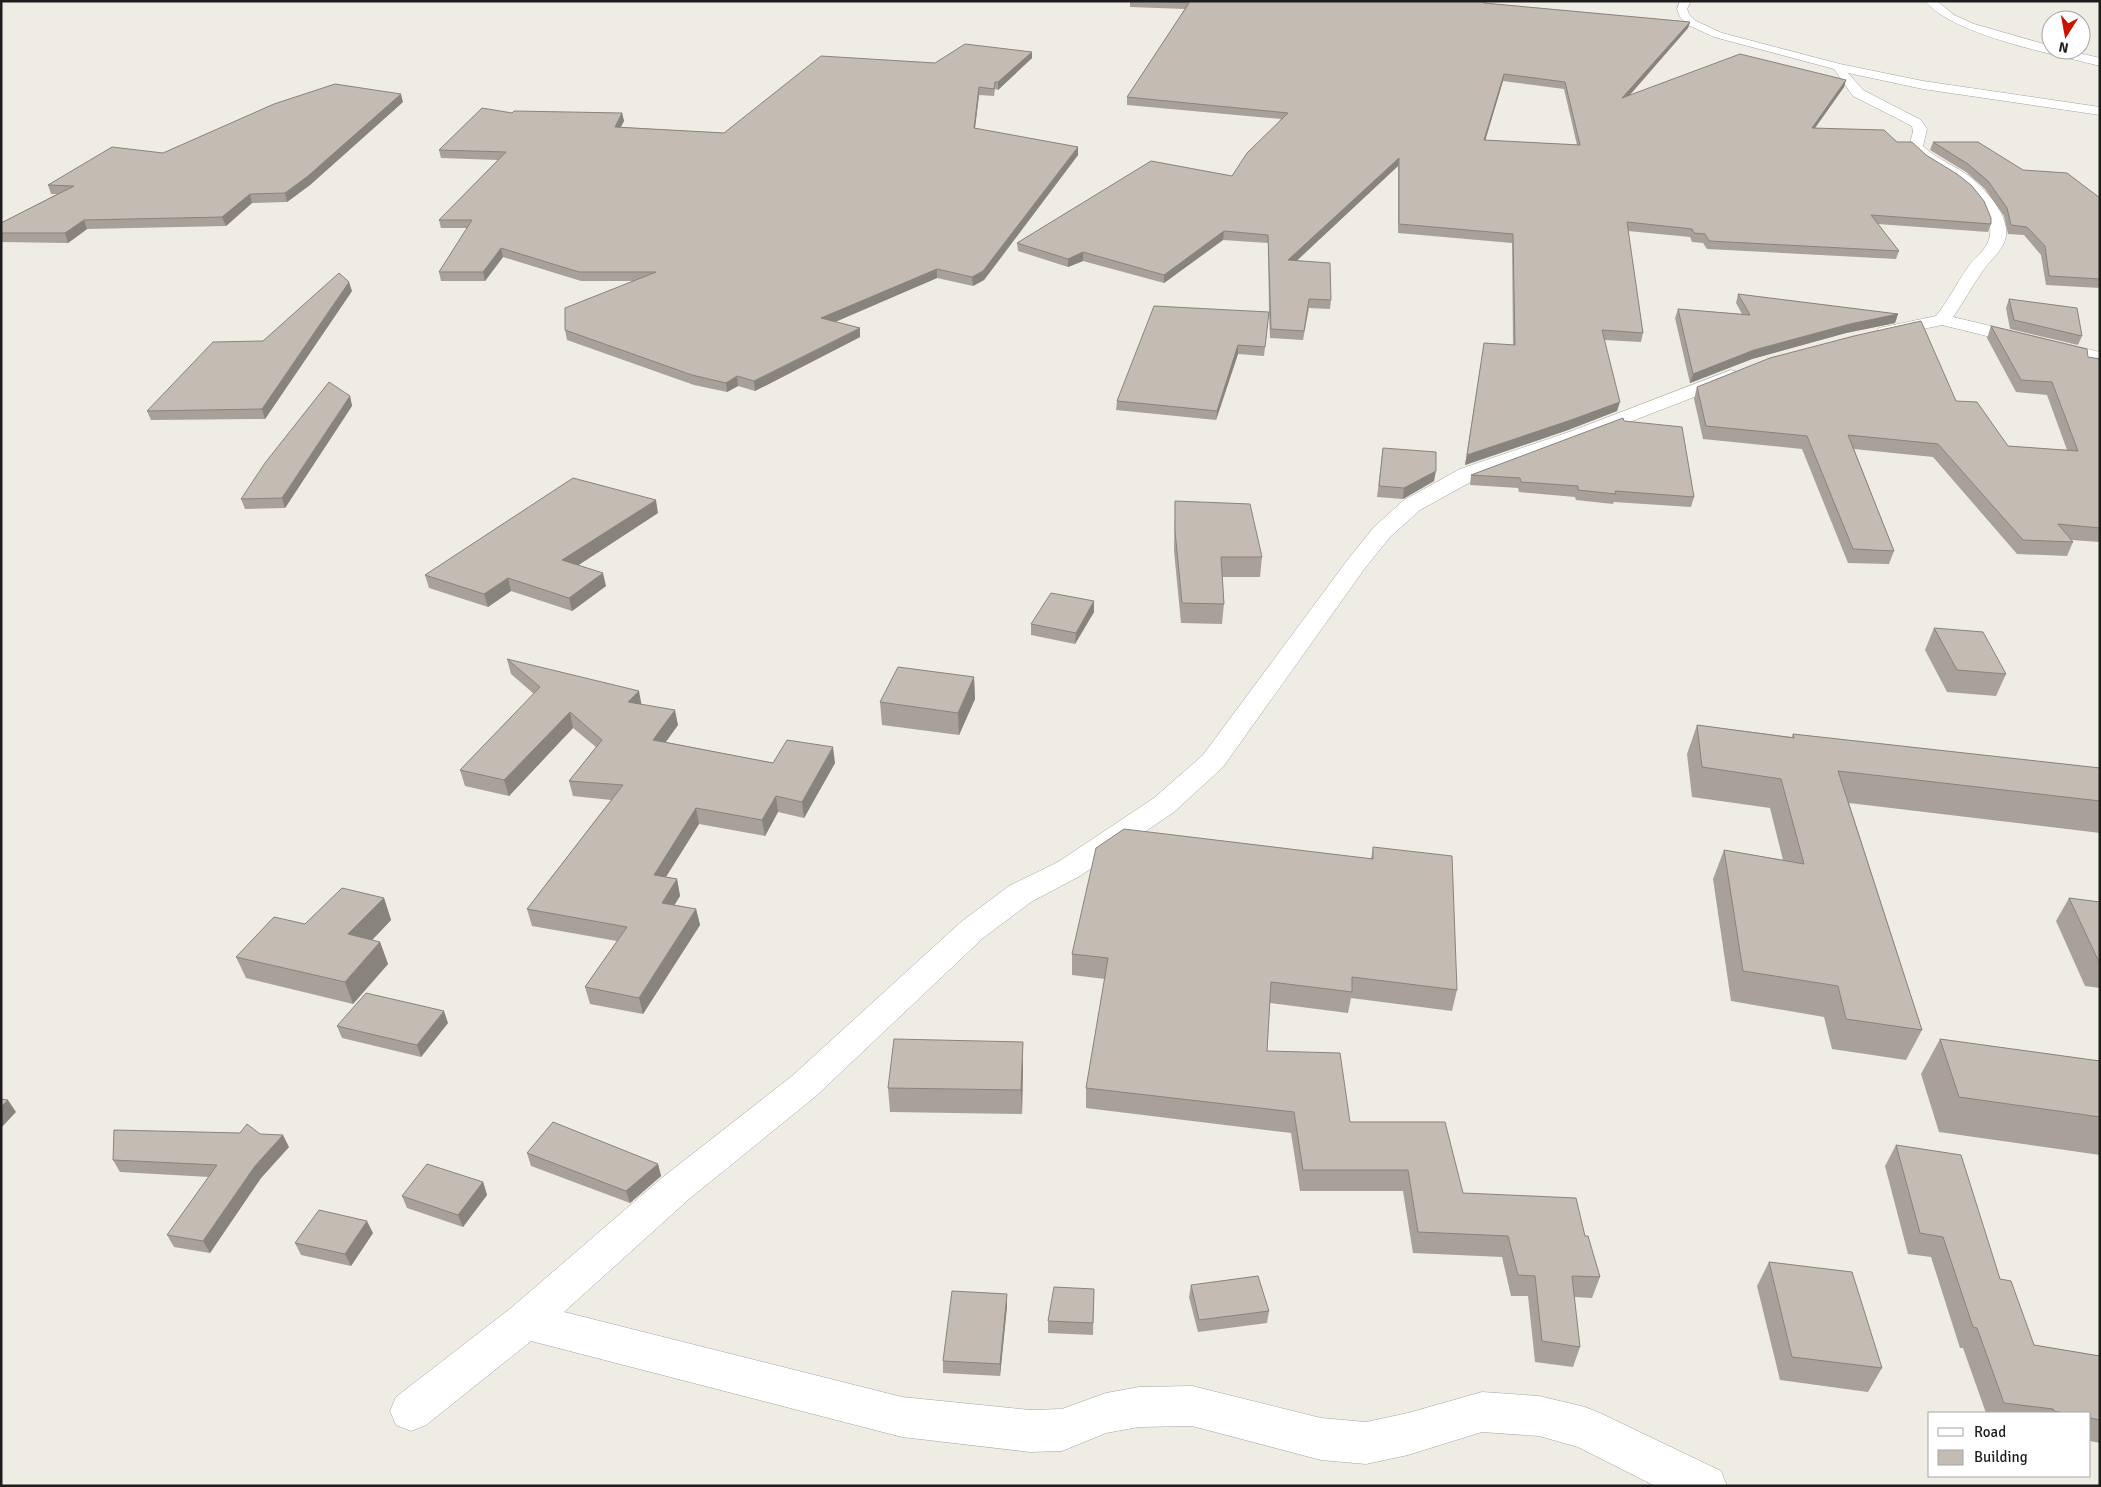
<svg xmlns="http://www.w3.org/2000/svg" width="2101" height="1487" font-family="Signika,sans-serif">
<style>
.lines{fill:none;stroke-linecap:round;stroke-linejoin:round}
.minor-casing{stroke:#a4a4a4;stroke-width:1}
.minor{fill:#fff;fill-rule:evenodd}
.wall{fill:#a9a199;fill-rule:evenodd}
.shaded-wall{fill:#89837d}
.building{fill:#c4bbb2;stroke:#89837d;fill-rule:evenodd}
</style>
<rect width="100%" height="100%" fill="#efece3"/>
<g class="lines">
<g class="minor-casing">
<g id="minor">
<path d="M 1680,1 L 1691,1 L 1687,9 L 1689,14 L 1696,21 L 1722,33 L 1840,64 L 1923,81 L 2100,107 L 2100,115 L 1923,89 L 1848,73 L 1863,90 L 1921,120 L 1927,129 L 1923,146 L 1925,148 C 1939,160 1956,166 1970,177 C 1987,191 2016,221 2003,245 C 1998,255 1988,262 1982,272 C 1972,286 1963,303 1953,317 L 2100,352 L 2100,364 L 1942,325 L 1885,337 L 1879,336 L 1876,332 L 1879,328 L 1936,316 C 1948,301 1957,283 1968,267 C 1973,259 1983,253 1987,244 C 2000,220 1972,193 1955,180 C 1939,168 1921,163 1909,146 L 1913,132 L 1912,126 L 1853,96 L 1834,69 L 1714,37 L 1688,25 L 1680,17 L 1677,9 Z"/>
<path d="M 1925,1 L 1937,1 L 1954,15 L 1974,24 L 2051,46 L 2051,50 L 2066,50 L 2100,58 L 2100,66 C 2055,54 1954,36 1925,1 Z"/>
<path d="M 1731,370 L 1738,372 L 1741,376 L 1738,380 L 1583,440 L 1476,479 L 1420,510 L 1390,537 L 1365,568 L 1223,767 L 1174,812 L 1080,876 L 1031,902 L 983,938 L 816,1096 L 689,1199 L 564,1312 L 902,1397 L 1030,1410 L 1062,1409 L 1106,1393 L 1139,1387 L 1192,1386 L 1321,1418 L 1366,1422 L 1408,1413 L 1482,1392 L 1539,1396 L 1585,1407 L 1600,1413 L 1721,1471 L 1727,1486 L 1655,1486 L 1578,1447 L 1539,1436 L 1482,1432 L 1408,1455 L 1366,1464 L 1321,1460 L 1192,1426 L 1139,1427 L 1106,1433 L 1062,1451 L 1030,1452 L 902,1437 L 531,1341 L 426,1425 L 411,1431 L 396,1425 L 390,1411 L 396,1397 L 511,1308 L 663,1177 L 792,1076 L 961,922 L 1009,886 L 1058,862 L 1154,798 L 1203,755 L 1349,558 L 1374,527 L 1404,500 L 1460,469 L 1569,432 Z"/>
</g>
</g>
<use href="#minor" class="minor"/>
</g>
<g class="wall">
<path d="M 1130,1 L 1484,1 L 1484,3 L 1690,22 L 1688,28 L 1629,96 L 1846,80 L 1844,87 L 1815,128 L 1897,142 L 1991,224 L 1988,232 L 1878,224 L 1899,251 L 1896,259 L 1707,249 L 1703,243 L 1692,242 L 1690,237 L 1628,231 L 1643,333 L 1641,342 L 1604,340 L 1617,411 L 1568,430 L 1465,465 L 1484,343 L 1513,345 L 1512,243 L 1398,233 L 1398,166 L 1296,261 L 1331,300 L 1330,309 L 1309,308 L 1303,340 L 1270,338 L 1269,313 L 1264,356 L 1238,354 L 1216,420 L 1116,410 L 1117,401 L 1269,312 L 1268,243 L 1223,240 L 1164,283 L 1083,261 L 1068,267 L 1018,251 L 1017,243 L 1232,176 L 1281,119 L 1127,105 L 1127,97 L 1185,9 L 1130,7 ZM 1503,81 L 1564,89 L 1577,145 L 1485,140 Z"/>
<path d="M 1032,52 L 1032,58 L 998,90 L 995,89 L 994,96 L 979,95 L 975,128 L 1078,155 L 984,280 L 973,286 L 937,278 L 835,322 L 860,328 L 860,337 L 755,391 L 738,386 L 727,392 L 694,385 L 567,340 L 565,330 L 633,281 L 581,281 L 503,257 L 485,281 L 441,281 L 439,272 L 467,228 L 441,228 L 439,220 L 498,160 L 441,158 L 439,150 L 512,113 L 622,113 L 624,121 L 620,127 L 724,133 L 935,63 Z"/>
<path d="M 403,102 L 310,185 L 287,202 L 252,203 L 226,226 L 87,229 L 68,243 L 1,242 L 1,223 L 57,194 L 51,194 L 48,185 L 163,153 Z"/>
<path d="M 1933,142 L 2023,170 L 2100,198 L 2100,288 L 2046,285 L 2041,255 L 2024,235 L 2008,234 L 2004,216 L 1985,189 L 1966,172 L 1930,150 Z"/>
<path d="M 352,291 L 265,419 L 151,420 L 147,411 Z"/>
<path d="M 1738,294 L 1898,314 L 1895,323 L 1846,333 L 1752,359 L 1690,383 L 1675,318 L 1678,309 L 1742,314 L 1736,303 Z"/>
<path d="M 2009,299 L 2082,336 L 2078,345 L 2010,329 L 2006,308 Z"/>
<path d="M 1991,326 L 2088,357 L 2100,359 L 2100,542 L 2071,540 L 2073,542 L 2067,556 L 2017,554 L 1933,457 L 1854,449 L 1894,551 L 1889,564 L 1848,563 L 1802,449 L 1703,439 L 1694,399 L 1697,387 L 1956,401 L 2008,446 L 2067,450 L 2047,395 L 2016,392 L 1987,338 Z"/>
<path d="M 350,396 L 352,406 L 285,508 L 245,509 L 241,499 Z"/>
<path d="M 1624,421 L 1694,497 L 1691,507 L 1614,502 L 1613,504 L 1576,500 L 1575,497 L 1519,492 L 1518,488 L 1470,485 L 1471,475 Z"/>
<path d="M 1383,448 L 1434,481 L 1403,499 L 1377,497 Z"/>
<path d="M 1175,501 L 1262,557 L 1260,577 L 1222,577 L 1224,604 L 1222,624 L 1181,623 L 1174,551 Z"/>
<path d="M 658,513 L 578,565 L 606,586 L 572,611 L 511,591 L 488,607 L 429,588 L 425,575 Z"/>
<path d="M 1094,601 L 1094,612 L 1075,644 L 1031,635 L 1031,624 Z"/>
<path d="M 1934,628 L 2006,674 L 1996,696 L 1947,692 L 1925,650 Z"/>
<path d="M 507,659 L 642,705 L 678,725 L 666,742 L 773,763 L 835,763 L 804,818 L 778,812 L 765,836 L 699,824 L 666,877 L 677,879 L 680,896 L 674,905 L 696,909 L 700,925 L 643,1014 L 590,1004 L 585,987 L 617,941 L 532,926 L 527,909 L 611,800 L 573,796 L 569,781 L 596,747 L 573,728 L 509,796 L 465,786 L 460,770 L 534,694 L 511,674 Z"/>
<path d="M 974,677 L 975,699 L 959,735 L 882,725 L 880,702 Z"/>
<path d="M 1697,725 L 1792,737 L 1793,734 L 2100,768 L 2100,833 L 1849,803 L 1922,1030 L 1906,1060 L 1832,1049 L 1824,1017 L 1731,1001 L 1713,879 L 1724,850 L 1783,860 L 1770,808 L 1692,797 L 1687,754 Z"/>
<path d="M 1373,847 L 1457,990 L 1452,1011 L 1351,998 L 1348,1013 L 1270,1003 L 1267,1051 L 1350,1122 L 1463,1193 L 1585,1236 L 1600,1277 L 1592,1298 L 1574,1297 L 1580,1347 L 1573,1367 L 1535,1362 L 1528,1296 L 1511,1296 L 1502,1257 L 1413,1253 L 1403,1191 L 1300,1191 L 1291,1133 L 1086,1108 L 1086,1088 L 1105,979 L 1072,975 L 1072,954 L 1371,859 Z"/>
<path d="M 384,898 L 391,920 L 372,940 L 380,942 L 388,964 L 353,1004 L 246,978 L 236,957 L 305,924 Z"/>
<path d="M 2069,898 L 2100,902 L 2100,988 L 2085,986 L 2056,921 Z"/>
<path d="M 448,1023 L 421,1057 L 342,1038 L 337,1026 Z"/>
<path d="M 1940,1039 L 2100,1061 L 2100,1155 L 1939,1132 L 1921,1074 Z"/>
<path d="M 1023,1066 L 1022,1114 L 890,1112 L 888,1088 Z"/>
<path d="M 260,1134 L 289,1147 L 261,1178 L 210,1253 L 174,1247 L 167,1235 L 209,1177 L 120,1172 L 113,1160 Z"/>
<path d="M 1896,1145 L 2000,1279 L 2034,1345 L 2100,1356 L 2100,1443 L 2090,1441 L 2090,1413 L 1986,1413 L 1963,1348 L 1960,1348 L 1931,1257 L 1908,1254 L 1885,1166 Z"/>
<path d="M 527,1153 L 658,1164 L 661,1176 L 630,1203 L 531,1166 Z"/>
<path d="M 483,1182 L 487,1195 L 463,1227 L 407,1208 L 402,1196 Z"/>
<path d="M 373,1233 L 351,1266 L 301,1255 L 295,1243 Z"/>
<path d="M 1769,1262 L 1882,1368 L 1868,1392 L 1780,1380 L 1757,1286 Z"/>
<path d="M 1191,1285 L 1269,1311 L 1267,1323 L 1198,1332 L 1189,1297 Z"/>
<path d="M 1094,1289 L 1093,1335 L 1048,1333 L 1048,1321 Z"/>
<path d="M 1007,1306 L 1000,1376 L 943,1373 L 943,1361 Z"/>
</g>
<g class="shaded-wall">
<path d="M 1690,22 L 1688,28 L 1620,106 L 1622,98 Z"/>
<path d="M 1032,52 L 1032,58 L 998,90 L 998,82 Z"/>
<path d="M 1504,74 L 1503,81 L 1483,148 L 1484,140 Z"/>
<path d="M 1846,80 L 1844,87 L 1810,135 L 1812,128 Z"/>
<path d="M 979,87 L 979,95 L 974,136 L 974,128 Z"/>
<path d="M 401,94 L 403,102 L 310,185 L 287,202 L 285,193 Z"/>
<path d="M 622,113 L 624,121 L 617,135 L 615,127 Z"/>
<path d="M 1078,147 L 1078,155 L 984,280 L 973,286 L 972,277 Z"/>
<path d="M 1399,158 L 1398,166 L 1288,269 L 1288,260 Z"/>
<path d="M 250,194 L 252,203 L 226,226 L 222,217 Z"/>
<path d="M 84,220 L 87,229 L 68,243 L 65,233 Z"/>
<path d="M 1224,231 L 1223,240 L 1164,283 L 1164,275 Z"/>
<path d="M 501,248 L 503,257 L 485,281 L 483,272 Z"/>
<path d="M 1083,252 L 1083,261 L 1068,267 L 1068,259 Z"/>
<path d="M 937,269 L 937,278 L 821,328 L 821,318 Z"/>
<path d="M 349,282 L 352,291 L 265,419 L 262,409 Z"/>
<path d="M 1898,314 L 1895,323 L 1846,333 L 1752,359 L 1690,383 L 1693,374 L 1754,350 L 1850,324 Z"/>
<path d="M 860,328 L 860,337 L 755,391 L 754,381 Z"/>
<path d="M 1238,345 L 1238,354 L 1216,420 L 1217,411 Z"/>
<path d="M 737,376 L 738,386 L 727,392 L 726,383 Z"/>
<path d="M 350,396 L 352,406 L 285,508 L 282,498 Z"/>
<path d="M 1620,402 L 1617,411 L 1568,430 L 1465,465 L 1467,455 Z"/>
<path d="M 1436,471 L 1434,481 L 1403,499 L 1404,488 Z"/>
<path d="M 656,500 L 658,513 L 565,574 L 562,560 Z"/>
<path d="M 603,573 L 606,586 L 572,611 L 569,598 Z"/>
<path d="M 508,578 L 511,591 L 488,607 L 484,594 Z"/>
<path d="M 1094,601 L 1094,612 L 1075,644 L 1076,633 Z"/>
<path d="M 974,677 L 975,699 L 959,735 L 958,713 Z"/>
<path d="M 639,691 L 642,707 L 628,702 Z"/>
<path d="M 675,710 L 678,725 L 656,755 L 653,740 Z"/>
<path d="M 570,712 L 573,728 L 509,796 L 504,780 Z"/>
<path d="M 833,747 L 835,763 L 804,818 L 802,802 Z"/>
<path d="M 776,796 L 778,812 L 765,836 L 762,820 Z"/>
<path d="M 696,808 L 699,824 L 657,891 L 654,875 Z"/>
<path d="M 677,879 L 680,896 L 666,919 L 662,903 Z"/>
<path d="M 384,898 L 391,920 L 357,956 L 348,934 Z"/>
<path d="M 696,909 L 700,925 L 643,1014 L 639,998 Z"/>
<path d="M 380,942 L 388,964 L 353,1004 L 345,982 Z"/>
<path d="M 444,1011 L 448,1023 L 421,1057 L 417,1045 Z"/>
<path d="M 1023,1042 L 1023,1066 L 1022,1114 L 1021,1090 Z"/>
<path d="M 8,1100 L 16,1112 L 1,1128 L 1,1107 Z"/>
<path d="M 283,1135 L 289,1147 L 261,1178 L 210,1253 L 203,1241 L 255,1166 Z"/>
<path d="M 658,1164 L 661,1176 L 630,1203 L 626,1191 Z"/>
<path d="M 483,1182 L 487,1195 L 463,1227 L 458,1215 Z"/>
<path d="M 367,1221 L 373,1233 L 351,1266 L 345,1254 Z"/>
<path d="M 1007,1294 L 1007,1306 L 1000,1376 L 1000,1364 Z"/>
</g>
<g class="building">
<path d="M 1148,1 L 1484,1 L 1484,3 L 1690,22 L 1622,98 L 1740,54 L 1846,80 L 1812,128 L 1884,130 L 1897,142 L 1912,142 L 1926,155 L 1957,174 L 1971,185 L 1984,201 L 1991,218 L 1991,224 L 1871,215 L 1899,251 L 1709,241 L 1705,234 L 1694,233 L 1692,229 L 1627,222 L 1643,333 L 1602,330 L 1620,402 L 1571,420 L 1467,455 L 1484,343 L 1515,345 L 1513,234 L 1399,224 L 1399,158 L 1288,260 L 1330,263 L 1331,300 L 1309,299 L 1304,331 L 1271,329 L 1268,235 L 1224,231 L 1164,275 L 1083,252 L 1068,259 L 1017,243 L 1151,161 L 1232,176 L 1247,153 L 1288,113 L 1127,97 L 1189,3 ZM 1504,74 L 1565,82 L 1580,145 L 1484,140 Z"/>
<path d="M 965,44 L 1032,52 L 998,82 L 995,82 L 994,89 L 979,87 L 974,128 L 1078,147 L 983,271 L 972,277 L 937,269 L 821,318 L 860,328 L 754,381 L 737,376 L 726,383 L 692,375 L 565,330 L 565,308 L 656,272 L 579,272 L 501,248 L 483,272 L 439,272 L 472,220 L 439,220 L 506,152 L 439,150 L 482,108 L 512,113 L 514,111 L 622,113 L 615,127 L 724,133 L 821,56 L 935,63 Z"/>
<path d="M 335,84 L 401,94 L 308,176 L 285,193 L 250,194 L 222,217 L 84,220 L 65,233 L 1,233 L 1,223 L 74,186 L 48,185 L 112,147 L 163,153 L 274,104 Z"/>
<path d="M 1933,142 L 1978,142 L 2023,170 L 2067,173 L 2100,198 L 2100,279 L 2049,276 L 2045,246 L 2027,227 L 2011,225 L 2007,208 L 1988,181 L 1968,164 Z"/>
<path d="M 339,273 L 349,282 L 262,409 L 147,411 L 213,342 L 263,341 Z"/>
<path d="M 1738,294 L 1898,314 L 1850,324 L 1754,350 L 1693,374 L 1678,309 L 1750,315 Z"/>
<path d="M 2009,299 L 2077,308 L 2082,336 L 2014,320 Z"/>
<path d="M 1154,306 L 1269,312 L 1265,347 L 1238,345 L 1217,411 L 1117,401 Z"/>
<path d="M 1921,321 L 1956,401 L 1977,402 L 2008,446 L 2078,451 L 2052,382 L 2021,380 L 1991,326 L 2087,349 L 2088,357 L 2100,359 L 2100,528 L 2058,524 L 2073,542 L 2023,540 L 1938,444 L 1848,435 L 1894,551 L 1853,549 L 1807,436 L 1706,426 L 1697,387 L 1770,358 L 1854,336 Z"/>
<path d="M 329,382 L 350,396 L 282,498 L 241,499 L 265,463 Z"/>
<path d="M 1623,418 L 1624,421 L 1682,427 L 1694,497 L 1615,491 L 1616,494 L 1578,490 L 1578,486 L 1521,482 L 1520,478 L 1471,475 Z"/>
<path d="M 1383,448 L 1436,452 L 1436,471 L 1404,488 L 1379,486 Z"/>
<path d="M 573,478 L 656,500 L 562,560 L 603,573 L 569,598 L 508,578 L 484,594 L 425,575 Z"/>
<path d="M 1175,501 L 1250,504 L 1262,557 L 1221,557 L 1224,604 L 1182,603 L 1175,531 Z"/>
<path d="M 1051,593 L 1094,601 L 1076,633 L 1031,624 Z"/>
<path d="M 1934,628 L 1983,632 L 2006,674 L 1957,670 Z"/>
<path d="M 507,659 L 639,691 L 628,702 L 675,710 L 653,740 L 773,763 L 787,740 L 833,747 L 802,802 L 776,796 L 762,820 L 696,808 L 654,875 L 677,879 L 662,903 L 696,909 L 639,998 L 585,987 L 627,927 L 527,909 L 623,785 L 569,781 L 602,740 L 570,712 L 504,780 L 460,770 L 540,687 Z"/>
<path d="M 898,667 L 974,677 L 958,713 L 880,702 Z"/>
<path d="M 1697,725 L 1794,738 L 1793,734 L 2100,768 L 2100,801 L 1838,771 L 1922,1030 L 1846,1019 L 1838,986 L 1743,971 L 1724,850 L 1804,864 L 1781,779 L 1702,767 Z"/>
<path d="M 1124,829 L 1373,859 L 1373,847 L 1452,856 L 1457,990 L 1352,977 L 1352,992 L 1271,982 L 1267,1051 L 1340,1053 L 1350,1122 L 1445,1122 L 1463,1193 L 1576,1198 L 1585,1236 L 1588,1236 L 1600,1277 L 1572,1276 L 1580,1347 L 1542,1341 L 1535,1276 L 1518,1275 L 1508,1236 L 1418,1232 L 1408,1170 L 1303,1170 L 1294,1112 L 1086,1088 L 1108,958 L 1072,954 L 1096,848 Z"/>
<path d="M 342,888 L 384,898 L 348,934 L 380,942 L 345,982 L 236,957 L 274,917 L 305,924 Z"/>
<path d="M 2069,898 L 2100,902 L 2100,963 L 2099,962 Z"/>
<path d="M 366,993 L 444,1011 L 417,1045 L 337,1026 Z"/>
<path d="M 894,1039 L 1023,1042 L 1021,1090 L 888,1088 Z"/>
<path d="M 1940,1039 L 2100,1061 L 2100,1117 L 1959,1097 Z"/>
<path d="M 1,1099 L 8,1100 L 1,1107 Z"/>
<path d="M 553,1122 L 658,1164 L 626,1191 L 527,1153 Z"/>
<path d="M 247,1124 L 260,1134 L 283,1135 L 255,1166 L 203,1241 L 167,1235 L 217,1165 L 113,1160 L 114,1130 L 240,1133 Z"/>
<path d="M 1896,1145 L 1961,1155 L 2000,1279 L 2011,1281 L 2034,1345 L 2100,1356 L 2100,1420 L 2090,1418 L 2090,1413 L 2064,1413 L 2054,1411 L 2053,1409 L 2004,1403 L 1977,1328 L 1973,1327 L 1943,1237 L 1920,1233 Z"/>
<path d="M 427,1164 L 483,1182 L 458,1215 L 402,1196 Z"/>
<path d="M 319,1210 L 367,1221 L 345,1254 L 295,1243 Z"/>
<path d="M 1769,1262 L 1852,1272 L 1882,1368 L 1792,1357 Z"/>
<path d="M 1258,1276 L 1269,1311 L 1199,1320 L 1191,1285 Z"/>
<path d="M 1054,1287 L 1094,1289 L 1093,1323 L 1048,1321 Z"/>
<path d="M 952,1291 L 1007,1294 L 1000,1364 L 943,1361 Z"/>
</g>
<rect width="2101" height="1487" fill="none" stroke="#1d1d1d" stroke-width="5"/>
<rect x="1928" y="1412" width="162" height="65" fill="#ffffff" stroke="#a5a5a5"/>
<rect x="1938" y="1428" width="25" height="8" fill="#ffffff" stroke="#a5a5a5"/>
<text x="1974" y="1437" font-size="15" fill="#1d1d1d">Road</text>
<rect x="1938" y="1450" width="25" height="15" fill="#c4bbb2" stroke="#a5a5a5"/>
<text x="1974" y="1462" font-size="15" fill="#1d1d1d">Building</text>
<g transform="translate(2066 35) rotate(191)"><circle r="24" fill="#ffffff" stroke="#a5a5a5"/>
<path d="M0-4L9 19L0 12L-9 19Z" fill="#cb1400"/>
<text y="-8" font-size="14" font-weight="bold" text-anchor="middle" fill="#1d1d1d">N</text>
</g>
</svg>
